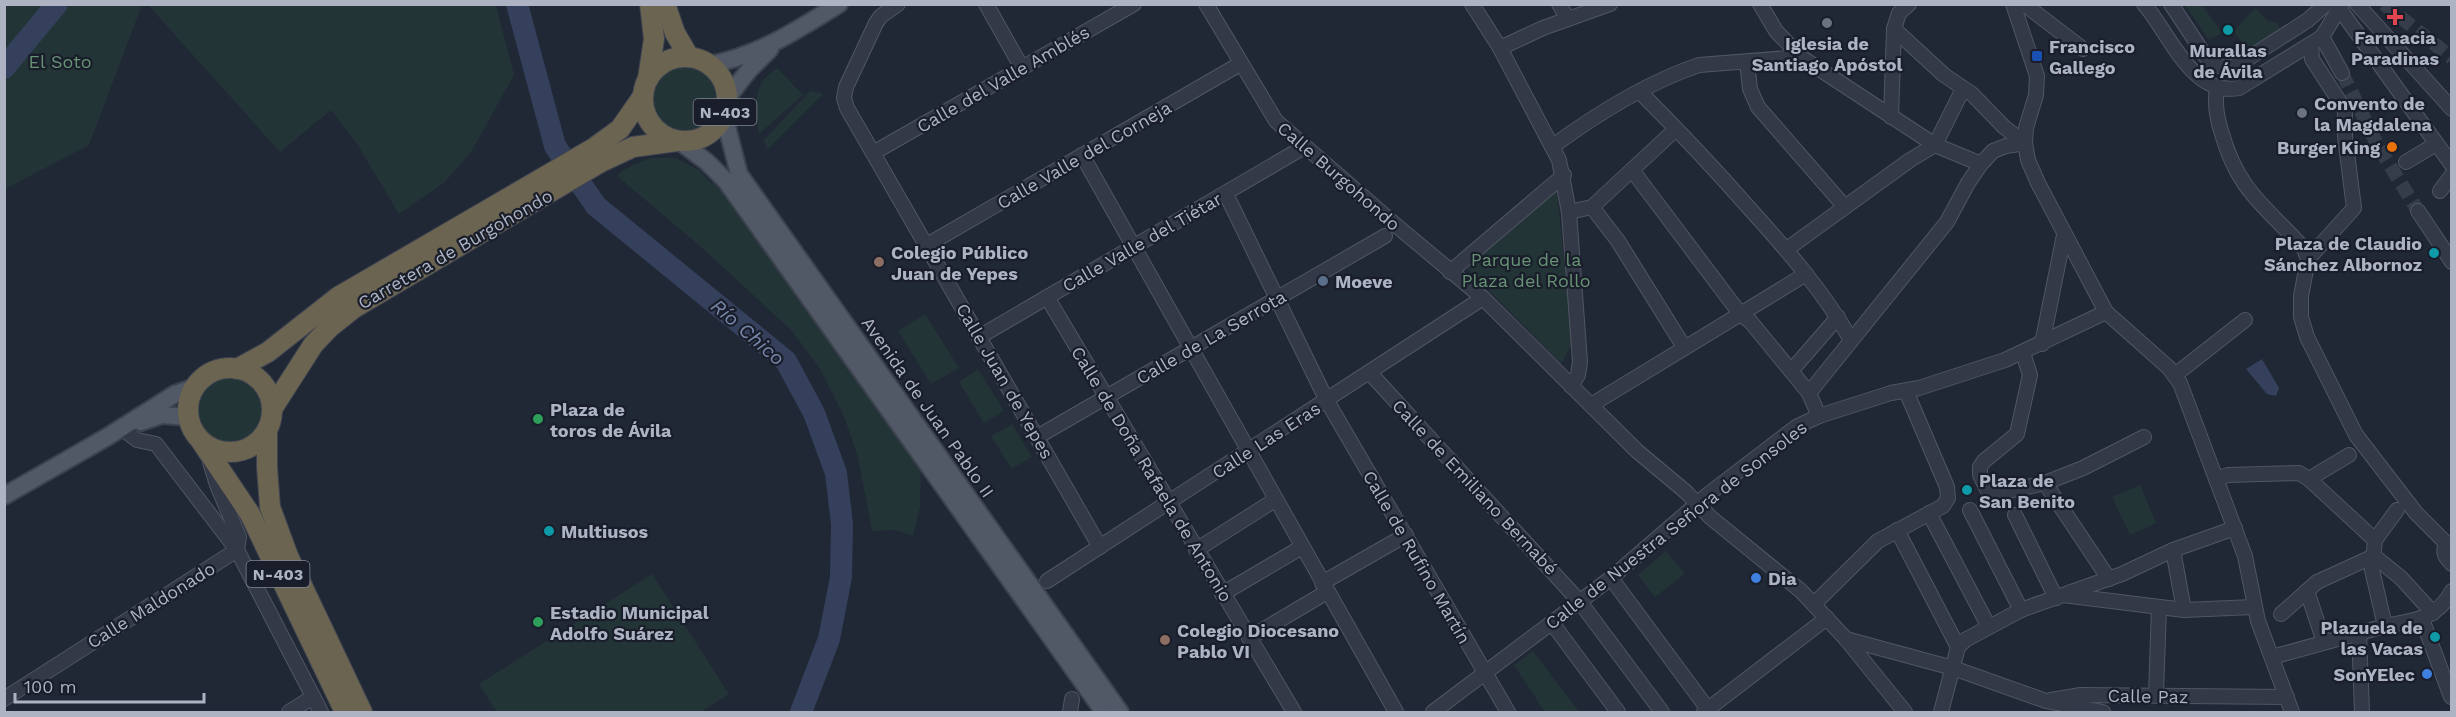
<svg xmlns="http://www.w3.org/2000/svg" width="2456" height="717" font-family="'Work Sans',sans-serif">
<style>
.green{fill:#233437}
.water{fill:#35405c}
.lines{fill:none;stroke-linecap:round;stroke-linejoin:round}
.river{stroke:#35405c;stroke-width:22}
.minor-tunnel{stroke:#353c4a;stroke-width:14;stroke-dasharray:14 7;stroke-linecap:butt}
.minor-casing{stroke:#515664;stroke-width:16}
.major-casing{stroke:#3d424f;stroke-width:20}
.highway-casing{stroke:#3e4350;stroke-width:22}
.minor{stroke:#333946;stroke-width:14}
.major{stroke:#515866;stroke-width:16}
.highway{stroke:#6b6451;stroke-width:20}
.health-dot{fill:#e0444e;stroke:#191e2a;stroke-width:2}
.worship-dot{fill:#6b7280;stroke:#191e2a;stroke-width:2}
.culture-dot{fill:#0f9aa8;stroke:#191e2a;stroke-width:2}
.transit-dot{fill:#1a4fb4;stroke:#191e2a;stroke-width:2}
.food-dot{fill:#e8710a;stroke:#191e2a;stroke-width:2}
.education-dot{fill:#8d6e63;stroke:#191e2a;stroke-width:2}
.service-dot{fill:#5c6f8a;stroke:#191e2a;stroke-width:2}
.leisure-dot{fill:#2e9e5b;stroke:#191e2a;stroke-width:2}
.shop-dot{fill:#3f7fe0;stroke:#191e2a;stroke-width:2}
.labels{text-anchor:middle;dominant-baseline:central;stroke-width:4.5;stroke-linejoin:round;paint-order:stroke}
.shield{fill:#191e2a;stroke:#818695;stroke-width:1.5}
.shield-label{font-size:16px;font-weight:bold;fill:#adb3c3}
.poi-label{font-size:18px;font-weight:bold;fill:#adb3c3;stroke:#191e2a;text-anchor:start}
.park-label{font-size:18px;fill:#679275;stroke:#191e2a}
.street-label{font-size:18px;fill:#adb3c3;stroke:#191e2a}
.water-label{font-size:20px;font-style:italic;fill:#7787aa;stroke:#191e2a}
</style>
<rect width="100%" height="100%" fill="#202735"/>
<g class="green">
<path d="M 5,4 L 142,5 L 89,145 L 5,189 Z"/>
<path d="M 148,5 L 496,5 L 514,75 L 471,152 L 445,182 L 399,214 L 357,144 L 331,110 L 280,152 Z"/>
<path d="M 2185,5 L 2202,5 L 2222,33 L 2209,40 Z"/>
<path d="M 2255,8 L 2268,21 L 2276,22 L 2281,30 L 2245,53 L 2245,47 L 2234,31 Z"/>
<circle cx="685" cy="99" r="33"/>
<path d="M 777,68 L 803,95 L 759,134 C 756,119 753,95 763,81 C 766,76 773,72 777,68 Z"/>
<path d="M 810,91 L 823,94 L 768,149 L 763,141 Z"/>
<path d="M 650,158 L 676,158 L 699,170 L 712,184 L 717,180 L 921,467 L 920,507 L 913,536 L 895,530 L 872,531 L 858,457 L 843,414 L 819,367 L 791,330 L 701,247 L 617,176 L 625,169 Z"/>
<path d="M 1551,192 L 1557,192 L 1558,199 L 1572,344 L 1561,364 L 1467,268 Z"/>
<path d="M 925,314 L 959,368 L 931,384 L 898,331 Z"/>
<path d="M 978,369 L 1004,411 L 984,423 L 959,382 Z"/>
<circle cx="230" cy="410" r="32"/>
<path d="M 1012,424 L 1032,457 L 1012,469 L 991,436 Z"/>
<path d="M 2140,485 L 2156,523 L 2130,535 L 2112,497 Z"/>
<path d="M 1666,551 L 1685,574 L 1655,597 L 1638,575 Z"/>
<path d="M 652,574 L 729,694 L 701,712 L 497,712 L 479,684 Z"/>
<path d="M 1533,651 L 1579,712 L 1545,712 L 1514,665 Z"/>
</g>
<path class="water" d="M 2262,359 L 2279,388 L 2276,396 L 2267,394 L 2246,369 Z"/>
<g class="lines">
<g class="river">
<path d="M 517,4 L 555,146 L 596,206 L 786,361 L 814,413 L 836,473 L 842,524 L 841,577 L 829,639 L 801,712"/>
<path d="M 4,68 L 57,4"/>
</g>
<g class="minor-tunnel">
<path d="M 2384,4 L 2452,58"/>
<path d="M 2342,73 L 2378,146 L 2418,211"/>
</g>
<g class="minor-casing">
<g id="minor">
<path d="M 898,4 L 881,16 L 876,23 L 846,87 L 844,98 L 847,108 L 1100,547"/>
<path d="M 986,4 L 1022,68"/>
<path d="M 1206,4 L 1276,121 L 1398,227 L 1483,298 L 1637,451 L 1686,492 L 1710,517 L 1801,591 L 1846,639 L 1905,712"/>
<path d="M 1472,4 L 1500,48 L 1559,160 L 1569,212 L 1580,362 L 1578,375 L 1571,386"/>
<path d="M 1559,4 L 1568,19"/>
<path d="M 1760,4 L 1776,31 L 1801,57 L 1935,145 L 1981,164"/>
<path d="M 2013,4 L 2037,76 L 2036,95 L 2026,128 L 2025,143 L 2028,160 L 2038,183 L 2106,312 L 2169,368 L 2180,383 L 2245,556 L 2258,621 L 2292,712"/>
<path d="M 2024,4 L 2083,49"/>
<path d="M 2144,4 C 2170,34 2192,97 2239,88 L 2322,37"/>
<path d="M 2171,4 L 2210,63 L 2225,68 L 2238,65 L 2308,20 L 2326,4"/>
<path d="M 2357,4 L 2452,109"/>
<path d="M 2339,8 L 2452,165"/>
<path d="M 1894,29 L 1944,75 L 1972,94 L 2004,127 L 2025,143"/>
<path d="M 2322,37 L 2342,73"/>
<path d="M 2322,37 L 2342,4"/>
<path d="M 1500,48 L 1543,28 L 1610,4"/>
<path d="M 1747,62 L 1750,89 L 1758,107 L 1845,207"/>
<path d="M 2217,88 C 2214,105 2217,119 2222,134 C 2239,193 2267,207 2304,249 L 2308,259 L 2301,296 L 2301,317 L 2307,337 L 2356,435 L 2416,513 L 2452,549"/>
<path d="M 1640,92 C 1678,130 1715,169 1750,209 C 1787,250 1824,292 1851,340"/>
<path d="M 1891,117 L 1894,29 L 1899,13 L 1909,4"/>
<path d="M 1553,146 C 1598,113 1646,83 1699,65 L 1801,57"/>
<path d="M 873,153 L 1134,4"/>
<path d="M 1082,155 L 1396,712"/>
<path d="M 2406,162 L 2436,144"/>
<path d="M 1632,170 L 1741,315 L 1750,321 L 1809,393 L 1819,416"/>
<path d="M 2440,191 L 2452,175"/>
<path d="M 1226,194 L 1327,401 L 1508,712"/>
<path d="M 1592,207 L 1618,241 L 1684,347"/>
<path d="M 2418,211 L 2452,262"/>
<path d="M 1569,212 L 1592,207 L 1676,129"/>
<path d="M 927,245 L 1240,64"/>
<path d="M 1787,249 L 1910,160 L 1935,145 L 1963,89"/>
<path d="M 2308,259 L 2354,208 L 2345,137 L 2345,110 L 2312,59 L 2311,44"/>
<path d="M 1450,272 L 1564,175"/>
<path d="M 1047,297 L 1294,712"/>
<path d="M 979,337 L 1304,147"/>
<path d="M 2042,344 L 2064,235"/>
<path d="M 2023,353 L 2030,375 L 2017,434 L 1984,461 L 1980,467 L 1980,475 L 1990,495 L 2045,483 L 2083,468 L 2144,437"/>
<path d="M 1791,371 L 1838,317"/>
<path d="M 1370,373 L 1580,602 L 1662,712"/>
<path d="M 2175,375 L 2245,320"/>
<path d="M 1809,393 L 1947,222 L 1968,183 L 1981,164 L 1993,151 L 2006,146 L 2025,143"/>
<path d="M 1591,405 L 1806,274"/>
<path d="M 124,430 L 137,440 L 156,444 L 237,550 L 321,712"/>
<path d="M 1037,437 L 1385,236"/>
<path d="M 210,462 L 217,485 L 239,537 L 237,550"/>
<path d="M 2216,479 L 2228,475 L 2299,473 L 2309,479 L 2375,540"/>
<path d="M 2309,479 L 2349,455"/>
<path d="M 2045,483 L 2109,579"/>
<path d="M 1970,510 L 2021,610"/>
<path d="M 1929,513 L 1989,627"/>
<path d="M 2015,515 L 2056,598"/>
<path d="M 1897,530 L 1958,647 L 1941,712"/>
<path d="M 2446,543 C 2442,553 2445,557 2452,564"/>
<path d="M 1196,550 L 1275,500"/>
<path d="M 2173,550 L 2184,610"/>
<path d="M 1611,578 L 1710,712"/>
<path d="M 1047,581 L 1483,298"/>
<path d="M 1322,583 L 1406,535"/>
<path d="M 2068,593 L 2122,574 L 2173,550 L 2235,528"/>
<path d="M 1222,594 L 1302,547"/>
<path d="M 1814,604 L 1878,541 L 1943,506 L 1948,498 L 1947,487 L 1906,391"/>
<path d="M 2281,614 L 2307,591"/>
<path d="M 2422,619 L 2451,697"/>
<path d="M 1552,623 L 1618,712"/>
<path d="M 2385,626 C 2415,620 2436,620 2452,591"/>
<path d="M 2359,633 L 2362,712"/>
<path d="M 1249,638 L 1327,592"/>
<path d="M 1846,639 L 1953,668 L 2046,701 L 2103,712"/>
<path d="M 2324,642 L 2307,591 L 2317,582 L 2374,556 L 2401,578 L 2433,613"/>
<path d="M 1958,647 L 1965,640 L 2021,610 L 2063,595 L 2184,610 L 2254,607"/>
<path d="M 2272,657 L 2385,626 L 2372,570 L 2375,540 L 2397,510"/>
<path d="M 2156,695 L 2159,607"/>
<path d="M 4,699 L 237,550"/>
<path d="M 2051,700 L 2081,695 L 2287,697"/>
<path d="M 289,712 L 313,697"/>
<path d="M 1070,712 L 1072,699"/>
<path d="M 1433,712 L 1611,578 L 1706,496 L 1796,427 L 1819,416 L 1891,393 L 1919,388 L 2005,360 L 2106,312"/>
<path d="M 1704,712 L 1827,618"/>
</g>
</g>
<g class="major-casing">
<g id="major">
<path d="M 709,65 C 759,55 796,31 839,4"/>
<path d="M 727,98 L 749,70 L 770,49"/>
<path d="M 724,115 L 739,174 L 1120,712"/>
<path d="M 679,141 L 707,162 L 726,181 L 1104,712"/>
<path d="M 141,422 L 162,415 L 189,417"/>
<path d="M 4,496 L 107,437 L 175,394 L 195,387"/>
</g>
</g>
<g class="highway-casing">
<g id="highway">
<path d="M 665,4 L 675,33 L 689,57"/>
<circle cx="685" cy="99" r="42"/>
<path d="M 648,79 L 654,39 L 650,4"/>
<circle cx="230" cy="410" r="42"/>
<path d="M 237,369 L 268,352 L 338,297 L 594,148 L 620,129 L 643,96"/>
<path d="M 272,409 L 313,345 L 329,328 L 354,308 L 601,162 L 633,147 L 677,141"/>
<path d="M 267,430 L 267,467 L 270,507 L 288,556 L 362,712"/>
<path d="M 201,441 L 250,514 L 345,712"/>
</g>
</g>
<use href="#minor" class="minor"/>
<use href="#major" class="major"/>
<use href="#highway" class="highway"/>
</g>
<path class="health-dot" d="M2392 8h6v6h6v6h-6v6h-6v-6h-6v-6h6z"/>
<g class="worship-dot">
<circle cx="1827" cy="23" r="6"/>
<circle cx="2302" cy="113" r="6"/>
</g>
<g class="culture-dot">
<circle cx="2228" cy="30" r="6"/>
<circle cx="2434" cy="253" r="6"/>
<circle cx="1967" cy="490" r="6"/>
<circle cx="549" cy="531" r="6"/>
<circle cx="2435" cy="637" r="6"/>
</g>
<rect class="transit-dot" x="2031" y="50" width="12" height="12" rx="3"/>
<circle class="food-dot" cx="2392" cy="147" r="6"/>
<g class="education-dot">
<circle cx="879" cy="262" r="6"/>
<circle cx="1165" cy="640" r="6"/>
</g>
<circle class="service-dot" cx="1323" cy="281" r="6"/>
<g class="leisure-dot">
<circle cx="538" cy="419" r="6"/>
<circle cx="538" cy="622" r="6"/>
</g>
<g class="shop-dot">
<circle cx="1756" cy="578" r="6"/>
<circle cx="2427" cy="674" r="6"/>
</g>
<g class="labels">
<g class="shield">
<rect x="693.5" y="99" width="63" height="26" rx="4.5"/>
<rect x="246.5" y="561" width="63" height="26" rx="4.5"/>
</g>
<g class="shield-label">
<text x="725" y="112">N-403</text>
<text x="278" y="574">N-403</text>
</g>
<g class="poi-label">
<text x="2395" y="37" text-anchor="middle">Farmacia<tspan x="2395" dy="21">Paradinas</tspan></text>
<text x="1827" y="43" text-anchor="middle">Iglesia de<tspan x="1827" dy="21">Santiago Apóstol</tspan></text>
<text x="2049" y="46">Francisco<tspan x="2049" dy="21">Gallego</tspan></text>
<text x="2228" y="50" text-anchor="middle">Murallas<tspan x="2228" dy="21">de Ávila</tspan></text>
<text x="2314" y="103">Convento de<tspan x="2314" dy="21">la Magdalena</tspan></text>
<text x="2380" y="147" text-anchor="end">Burger King</text>
<text x="2422" y="243" text-anchor="end">Plaza de Claudio<tspan x="2422" dy="21">Sánchez Albornoz</tspan></text>
<text x="891" y="252">Colegio Público<tspan x="891" dy="21">Juan de Yepes</tspan></text>
<text x="1335" y="281">Moeve</text>
<text x="550" y="409">Plaza de<tspan x="550" dy="21">toros de Ávila</tspan></text>
<text x="1979" y="480">Plaza de<tspan x="1979" dy="21">San Benito</tspan></text>
<text x="561" y="531">Multiusos</text>
<text x="1768" y="578">Dia</text>
<text x="550" y="612">Estadio Municipal<tspan x="550" dy="21">Adolfo Suárez</tspan></text>
<text x="2423" y="627" text-anchor="end">Plazuela de<tspan x="2423" dy="21">las Vacas</tspan></text>
<text x="1177" y="630">Colegio Diocesano<tspan x="1177" dy="21">Pablo VI</tspan></text>
<text x="2415" y="674" text-anchor="end">SonYElec</text>
</g>
<g class="park-label">
<text x="60" y="61">El Soto</text>
<text x="1526" y="259">Parque de la<tspan x="1526" dy="21">Plaza del Rollo</tspan></text>
</g>
<g class="street-label">
<text transform="translate(1003 79) rotate(-30)">Calle del Valle Amblés</text>
<text transform="translate(1084 155) rotate(-30)">Calle Valle del Corneja</text>
<text transform="translate(1339 176) rotate(41)">Calle Burgohondo</text>
<text transform="translate(1142 242) rotate(-30)">Calle Valle del Tiétar</text>
<text transform="translate(455 249) rotate(-30)">Carretera de Burgohondo</text>
<text transform="translate(1211 337) rotate(-30)">Calle de La Serrota</text>
<text transform="translate(1005 381) rotate(60)">Calle Juan de Yepes</text>
<text transform="translate(928 407) rotate(55)">Avenida de Juan Pablo II</text>
<text transform="translate(1266 440) rotate(-33)">Calle Las Eras</text>
<text transform="translate(1152 474) rotate(59)">Calle de Doña Rafaela de Antonio</text>
<text transform="translate(1475 487) rotate(47)">Calle de Emiliano Bernabé</text>
<text transform="translate(1676 525) rotate(-38)">Calle de Nuestra Señora de Sonsoles</text>
<text transform="translate(1417 557) rotate(60)">Calle de Rufino Martín</text>
<text transform="translate(151 605) rotate(-32)">Calle Maldonado</text>
<text transform="translate(2148 696) rotate(1)">Calle Paz</text>
</g>
<g class="water-label">
<text transform="translate(748 332) rotate(41)">Río Chico</text>
</g>
</g>
<rect width="2456" height="717" fill="none" stroke="#adb3c3" stroke-width="12"/>
<path d="M15 693v9h189v-9" fill="none" stroke="#adb3c3" stroke-width="3"/>
<text x="24" y="693" font-size="18" fill="#adb3c3" stroke="#191e2a" stroke-width="4.5" paint-order="stroke">100 m</text>
</svg>
